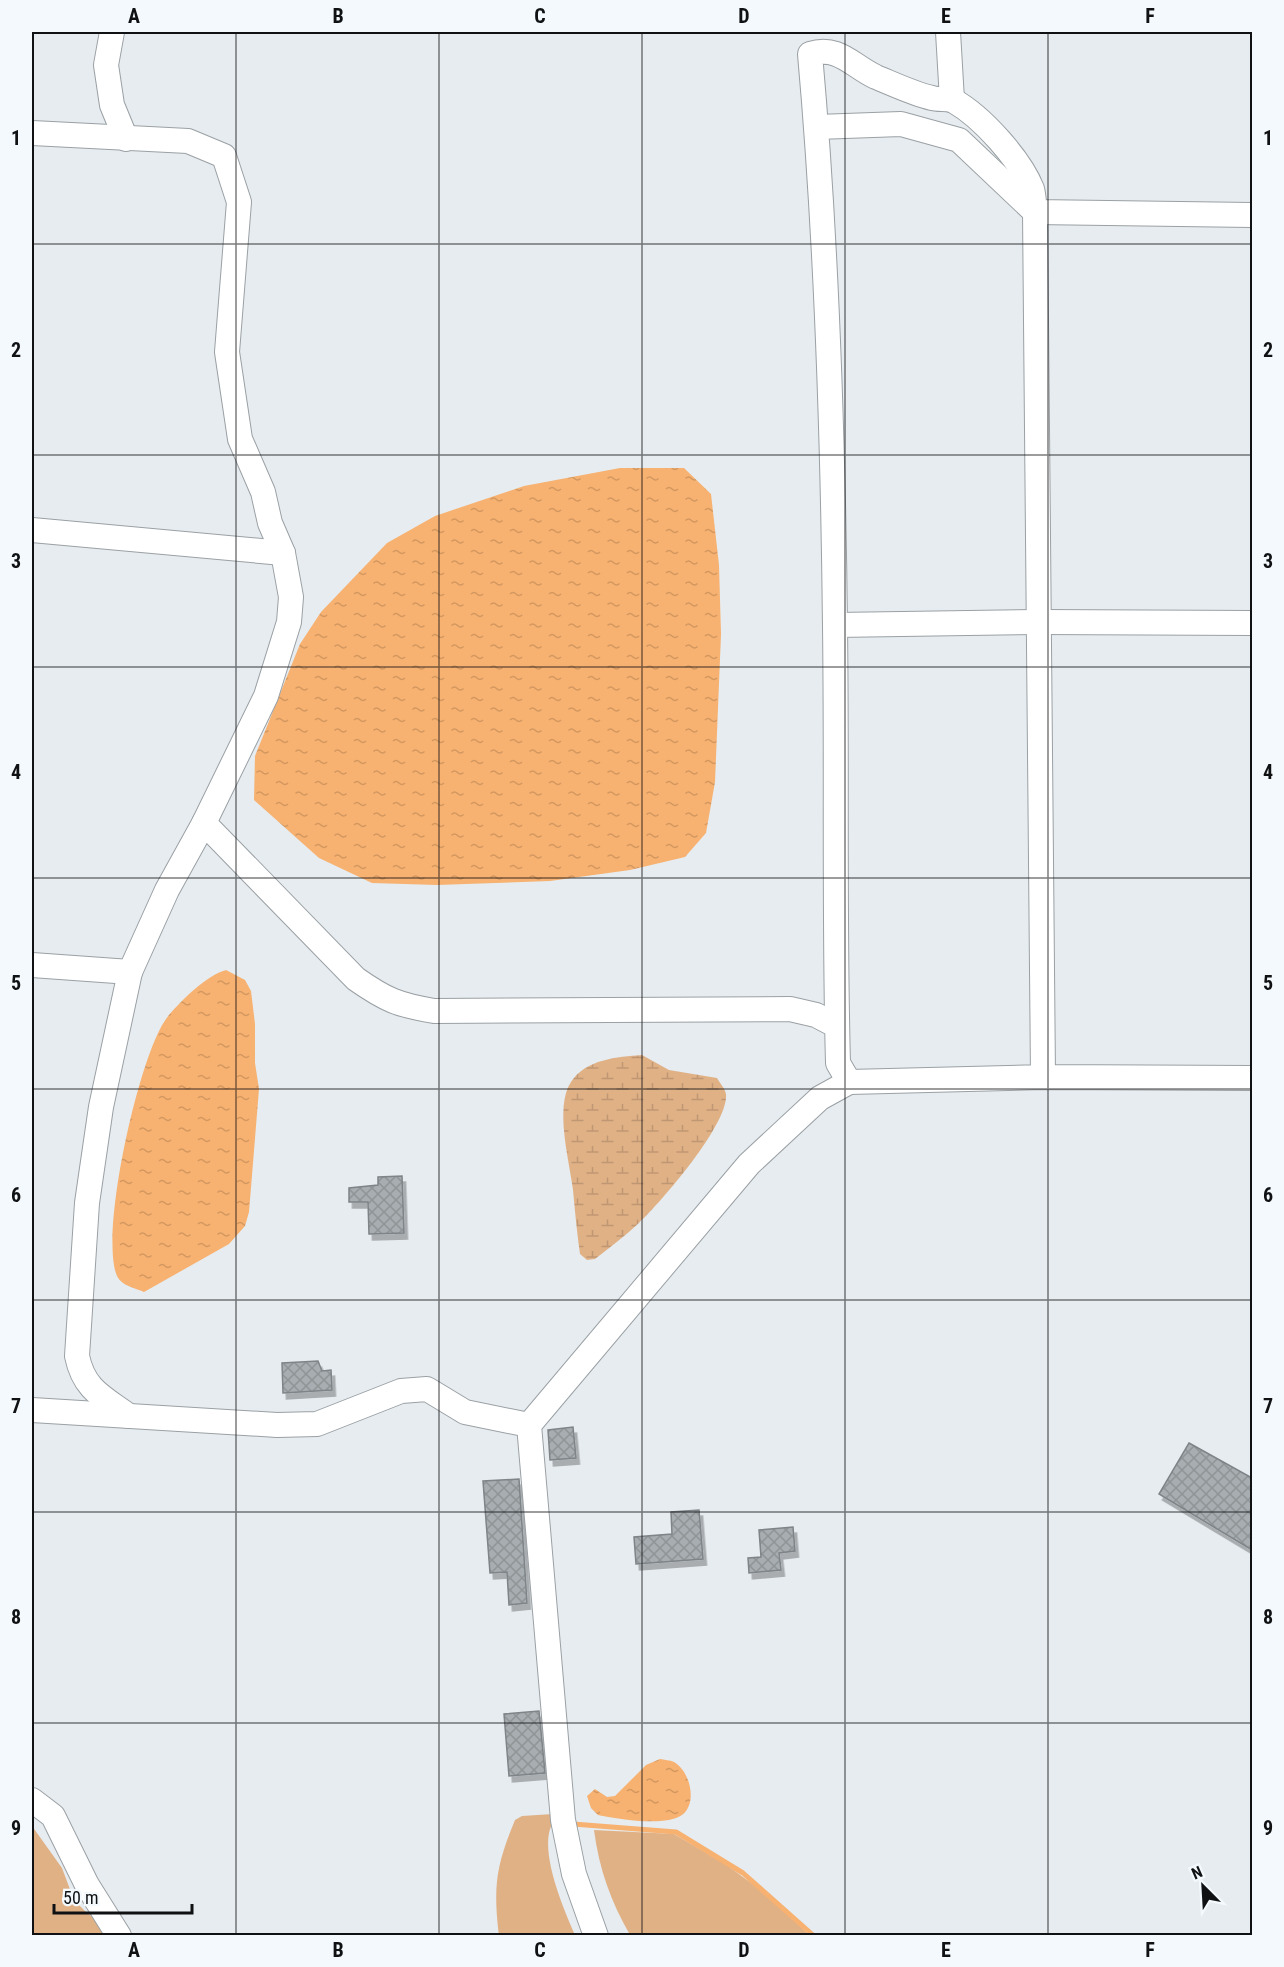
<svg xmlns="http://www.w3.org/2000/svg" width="1284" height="1967" font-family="'Roboto Condensed',sans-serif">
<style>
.green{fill:#e1b186}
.wetland{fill:url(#wetland-marsh)}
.water{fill:url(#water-ripples)}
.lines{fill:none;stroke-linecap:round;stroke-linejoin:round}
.stream{stroke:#f7b170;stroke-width:5}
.building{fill:url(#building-cross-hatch);stroke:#7e8488;stroke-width:1.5;filter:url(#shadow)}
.minor-casing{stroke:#9aa0a4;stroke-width:26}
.minor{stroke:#fff;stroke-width:24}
.grid{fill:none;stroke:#0f1113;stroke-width:1.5;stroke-opacity:0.55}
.neatline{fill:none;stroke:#0f1113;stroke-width:2}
.grid-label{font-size:20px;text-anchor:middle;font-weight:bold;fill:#0f1113}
</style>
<defs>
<pattern id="wetland-marsh" width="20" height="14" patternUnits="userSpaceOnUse" patternTransform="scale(1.5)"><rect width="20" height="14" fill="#e1b186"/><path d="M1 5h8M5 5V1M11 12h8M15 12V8" fill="none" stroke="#c09773"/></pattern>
<pattern id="water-ripples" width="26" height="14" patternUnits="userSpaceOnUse" patternTransform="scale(1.5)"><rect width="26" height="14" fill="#f7b170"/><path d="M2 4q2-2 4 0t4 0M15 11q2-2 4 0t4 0" fill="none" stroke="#d39760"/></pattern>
<pattern id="building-cross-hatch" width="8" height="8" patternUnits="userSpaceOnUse" patternTransform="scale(1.5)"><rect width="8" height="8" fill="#a7adb0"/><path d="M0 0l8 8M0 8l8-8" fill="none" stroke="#8f9496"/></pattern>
<filter id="shadow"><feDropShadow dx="3.5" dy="6" stdDeviation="0" flood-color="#0004"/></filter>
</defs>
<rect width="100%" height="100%" fill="#e6ecf0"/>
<g class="green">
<path d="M 553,1814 L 554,1821 C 536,1846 564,1910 575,1935 L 499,1936 C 493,1886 496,1866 515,1820 L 522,1816 Z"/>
<path d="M 32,1826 L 62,1868 L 74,1900 L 87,1913 L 103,1924 L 111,1935 L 32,1935 Z"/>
<path d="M 594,1830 L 674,1834 L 728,1866 L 770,1897 L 809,1935 L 630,1935 C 611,1902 599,1869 594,1830 Z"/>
</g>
<path class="wetland" d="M 642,1055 L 669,1070 L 717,1078 C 720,1083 725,1089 726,1094 C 729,1124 661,1202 639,1223 C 625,1236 610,1247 595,1259 L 587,1260 L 580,1254 C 577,1233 575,1212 573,1190 C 570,1163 554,1107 571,1082 C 586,1059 617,1057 642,1055 Z"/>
<g class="water">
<path d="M 620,468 L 684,468 L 711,494 L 719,565 L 721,634 L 715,782 L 706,833 L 685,857 L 630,870 L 550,881 L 437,885 L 372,883 L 319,858 L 254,800 L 255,756 L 300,644 L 321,612 L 387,543 L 435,516 L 524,486 Z"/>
<path d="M 226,970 L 245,980 L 251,991 L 255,1024 L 255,1063 L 259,1089 L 249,1212 L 245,1226 L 229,1244 L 144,1292 C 135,1288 122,1286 117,1276 C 99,1234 139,1056 166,1019 C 178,1003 207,975 226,970 Z"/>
<path d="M 660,1759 C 664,1760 670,1760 674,1762 C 690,1771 698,1803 682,1815 C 665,1827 617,1819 598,1815 L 591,1808 L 587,1796 L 595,1789 L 607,1797 L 615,1796 L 646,1765 Z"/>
</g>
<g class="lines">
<path class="stream" d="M 573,1824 L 676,1832 L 743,1873 L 814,1936"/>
</g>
<g class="building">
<path d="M 402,1176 L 404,1233 L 369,1234 L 368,1202 L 349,1202 L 349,1188 L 378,1185 L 378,1177 Z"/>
<path d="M 318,1361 L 322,1371 L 331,1370 L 332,1390 L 283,1393 L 282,1363 Z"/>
<path d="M 573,1427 L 576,1458 L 550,1460 L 548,1430 Z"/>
<path d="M 1189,1443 L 1252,1478 L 1252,1550 L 1159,1494 Z"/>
<path d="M 519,1479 L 527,1603 L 509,1605 L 507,1572 L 490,1573 L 483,1481 Z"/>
<path d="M 699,1510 L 703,1559 L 636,1564 L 634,1537 L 672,1534 L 671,1512 Z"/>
<path d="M 793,1527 L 795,1551 L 779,1553 L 781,1570 L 749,1573 L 748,1558 L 761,1557 L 759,1530 Z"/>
<path d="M 539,1711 L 545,1773 L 509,1776 L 504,1714 Z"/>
</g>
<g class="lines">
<g class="minor-casing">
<g id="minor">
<path d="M 112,32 L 106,65 L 112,105 L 126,139"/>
<path d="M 948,32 L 952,100"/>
<path d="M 817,127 L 901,124 L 959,140 L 1035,212 L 1252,215"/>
<path d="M 32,133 L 188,141 L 224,156 L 239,202 L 227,352 L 240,439 L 263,492 L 270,523 L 283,553 L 291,597 L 289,622 L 266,696 L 204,823"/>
<path d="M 32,530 L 283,553"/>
<path d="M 835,625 L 1041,622 L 1252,623"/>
<path d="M 32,965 L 130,972 L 167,890 L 204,823 L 356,979 C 386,1000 398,1005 434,1011 L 790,1009 L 816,1015 L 837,1026"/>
<path d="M 1043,1077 L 1035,212 C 1034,205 1034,196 1032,189 C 1020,159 982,117 954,101 C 948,98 939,100 932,98 C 914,94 893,84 876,77 C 852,66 839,45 810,54 C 827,244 833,437 835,627 C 837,773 834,918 838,1063 L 849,1082 L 1043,1077 L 1252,1078"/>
<path d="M 32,1410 L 277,1425 L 317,1424 L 401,1391 L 427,1389 L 465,1412 L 529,1425"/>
<path d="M 129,1416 C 103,1397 84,1390 77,1356 L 87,1203 L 101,1107 L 130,972"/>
<path d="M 32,1800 L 53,1816 L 87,1885 L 119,1936"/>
<path d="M 596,1936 L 574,1874 L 563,1820 L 529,1425 L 749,1164 L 820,1098 L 849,1082"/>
</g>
</g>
<use href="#minor" class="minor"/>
</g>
<path class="grid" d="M 236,32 L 236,1936M 439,32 L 439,1936M 642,32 L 642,1936M 845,32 L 845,1936M 1048,32 L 1048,1936M 32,244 L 1252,244M 32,455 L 1252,455M 32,667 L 1252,667M 32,878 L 1252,878M 32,1089 L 1252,1089M 32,1300 L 1252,1300M 32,1512 L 1252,1512M 32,1723 L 1252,1723"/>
<rect width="1284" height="1967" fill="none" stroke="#f3f9fd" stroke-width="66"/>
<g transform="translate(1203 1886) rotate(336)" stroke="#f3f9fd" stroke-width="4.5" paint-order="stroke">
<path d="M0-4.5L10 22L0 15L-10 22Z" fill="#0f1113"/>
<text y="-9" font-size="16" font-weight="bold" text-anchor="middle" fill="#0f1113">N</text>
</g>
<path d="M54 1904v9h138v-9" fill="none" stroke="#0f1113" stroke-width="3"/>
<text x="63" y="1904" font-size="18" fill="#0f1113" stroke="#f3f9fd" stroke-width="4.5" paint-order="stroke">50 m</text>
<rect x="33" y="33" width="1218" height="1901" class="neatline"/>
<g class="grid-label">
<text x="134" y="23">A</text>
<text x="338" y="23">B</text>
<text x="540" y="23">C</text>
<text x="744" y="23">D</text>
<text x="946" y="23">E</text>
<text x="1150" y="23">F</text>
<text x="16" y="145">1</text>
<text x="1268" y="145">1</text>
<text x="16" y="357">2</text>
<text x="1268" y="357">2</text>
<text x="16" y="568">3</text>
<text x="1268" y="568">3</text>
<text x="16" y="779">4</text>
<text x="1268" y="779">4</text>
<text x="16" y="990">5</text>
<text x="1268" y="990">5</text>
<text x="16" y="1202">6</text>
<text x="1268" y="1202">6</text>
<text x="16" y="1413">7</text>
<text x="1268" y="1413">7</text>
<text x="16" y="1624">8</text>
<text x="1268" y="1624">8</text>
<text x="16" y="1835">9</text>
<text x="1268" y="1835">9</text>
<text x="134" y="1957">A</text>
<text x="338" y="1957">B</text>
<text x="540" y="1957">C</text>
<text x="744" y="1957">D</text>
<text x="946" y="1957">E</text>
<text x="1150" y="1957">F</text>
</g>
</svg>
